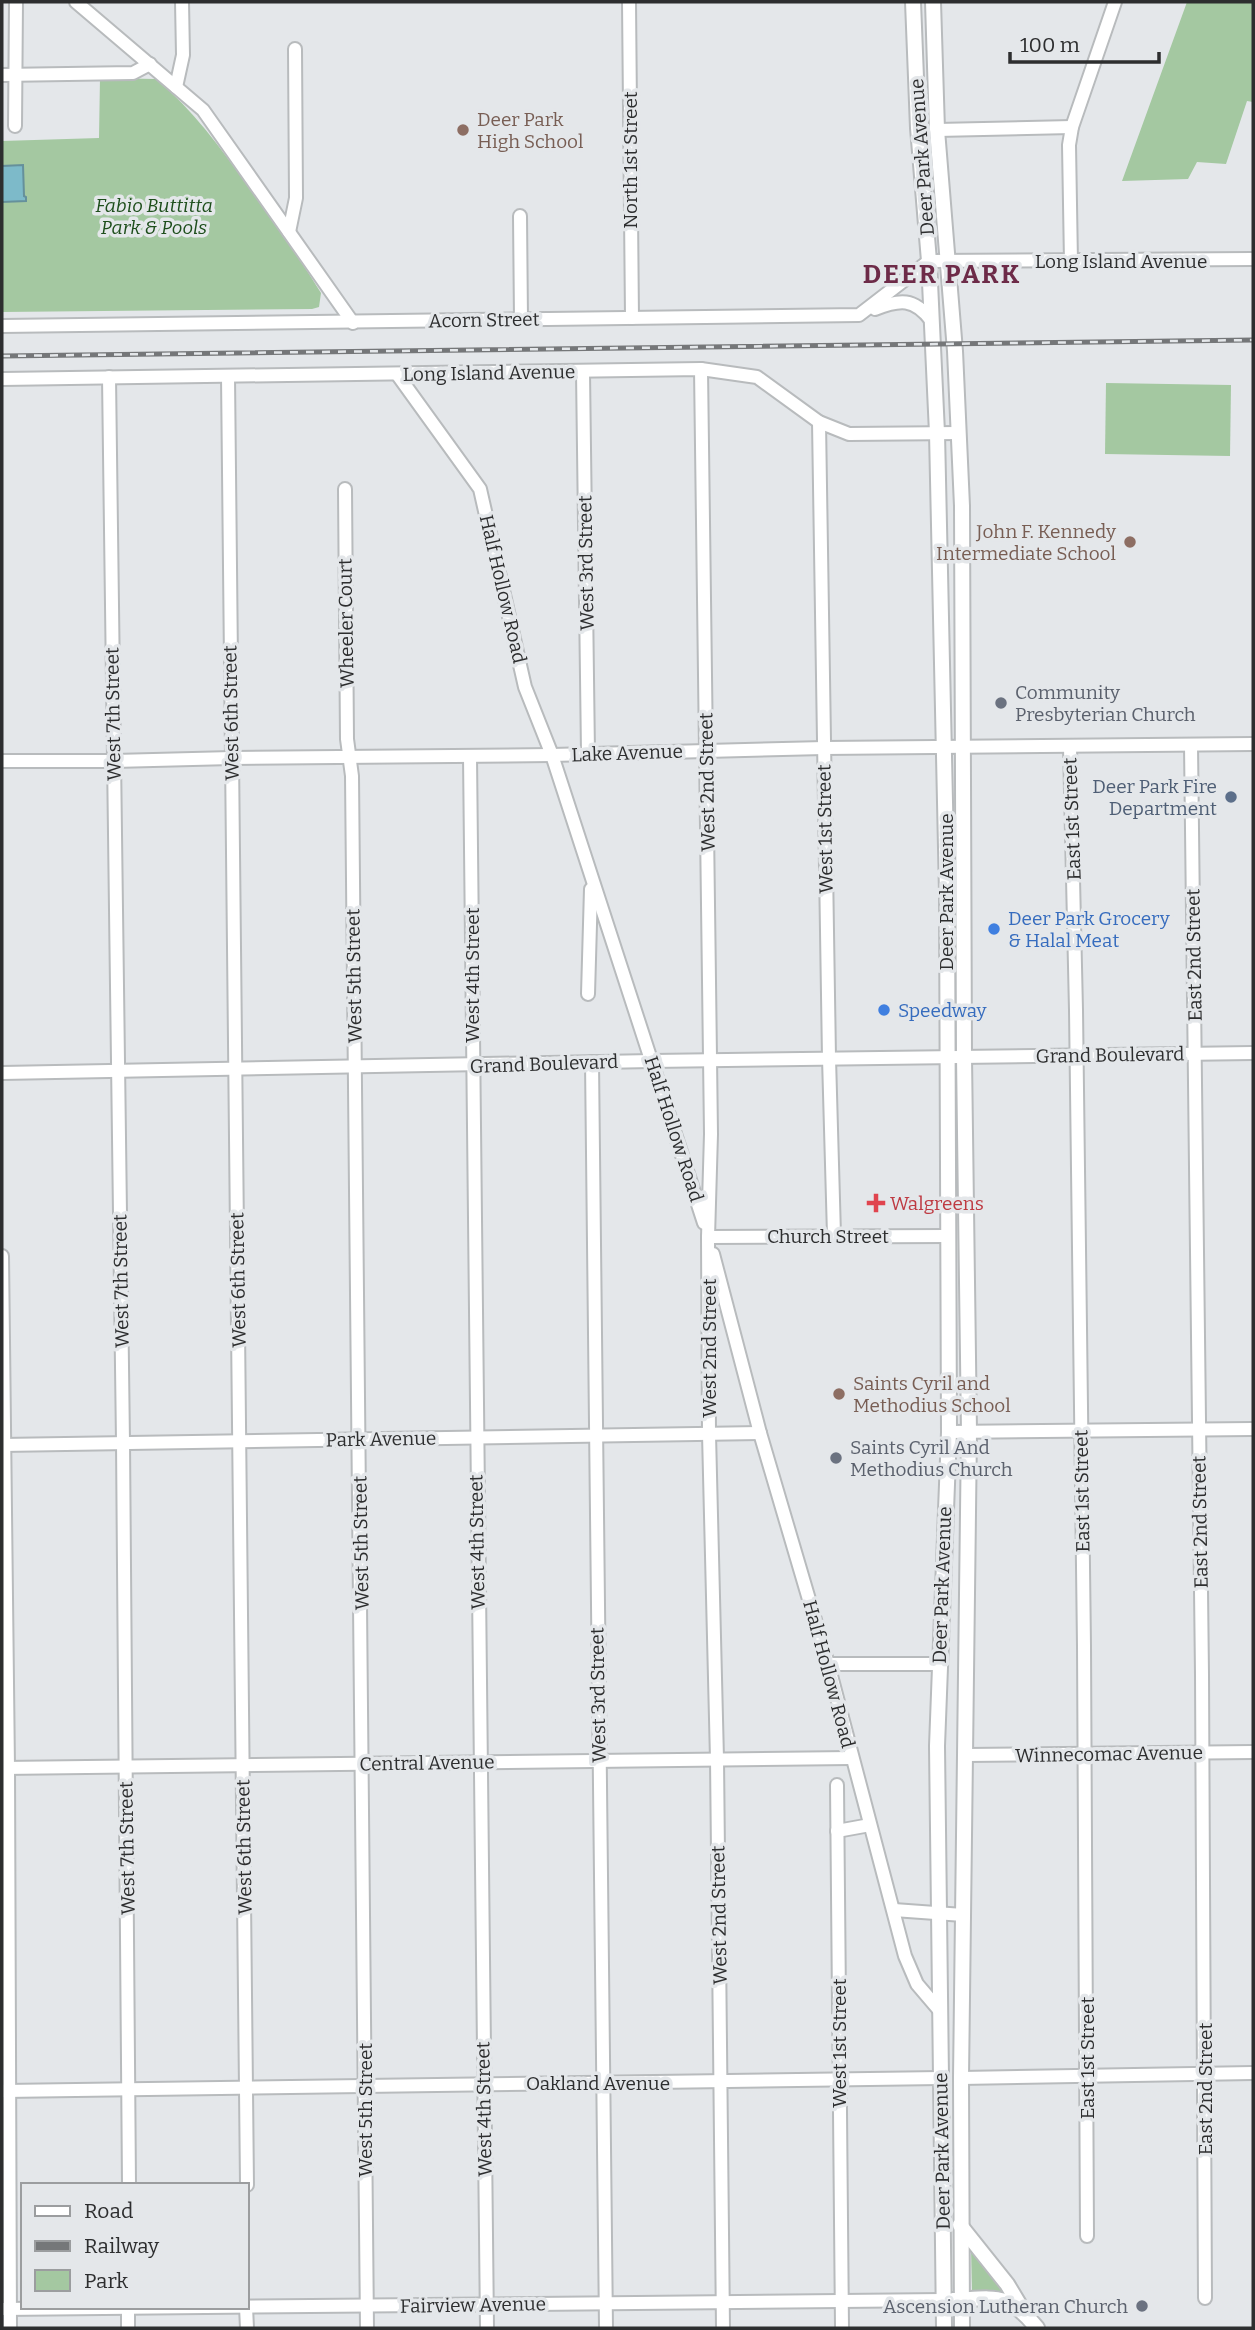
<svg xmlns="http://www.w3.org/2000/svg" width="1255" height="2330" font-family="Bitter,serif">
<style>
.green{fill:#a4c8a1}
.water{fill:#7dbac9;stroke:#65909b;stroke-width:2}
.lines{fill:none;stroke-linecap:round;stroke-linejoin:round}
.minor-casing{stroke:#b8bbbd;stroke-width:16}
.major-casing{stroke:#b8bbbd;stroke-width:18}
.minor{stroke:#fff;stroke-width:12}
.major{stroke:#fff;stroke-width:14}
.rail-casing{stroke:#757779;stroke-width:5}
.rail{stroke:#e4e7ea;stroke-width:2.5;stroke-dasharray:8;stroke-linecap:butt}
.education-dot{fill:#8d6e63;stroke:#e4e7ea;stroke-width:2.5}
.worship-dot{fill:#6b7280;stroke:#e4e7ea;stroke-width:2.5}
.service-dot{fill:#5c6f8a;stroke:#e4e7ea;stroke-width:2.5}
.shop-dot{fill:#3f7fe0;stroke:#e4e7ea;stroke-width:2.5}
.health-dot{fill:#e0444e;stroke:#e4e7ea;stroke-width:2.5}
.labels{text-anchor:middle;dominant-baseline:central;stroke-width:7;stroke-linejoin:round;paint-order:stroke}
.education-label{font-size:19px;fill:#785e54;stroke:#e4e7ea;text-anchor:start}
.street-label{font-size:19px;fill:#2d2e2f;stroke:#e4e7ea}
.park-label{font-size:19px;font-style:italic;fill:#1d4e1b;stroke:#e4e7ea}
.worship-label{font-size:19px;fill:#5b616d;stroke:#e4e7ea;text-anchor:start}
.service-label{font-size:19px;fill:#4e5e75;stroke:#e4e7ea;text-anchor:end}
.shop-label{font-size:19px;fill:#366cbe;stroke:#e4e7ea;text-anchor:start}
.health-label{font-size:19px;fill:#be3a42;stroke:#e4e7ea;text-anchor:start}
.district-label{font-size:26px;font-weight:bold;letter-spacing:2px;fill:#6d2b48;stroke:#e4e7ea}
</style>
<rect width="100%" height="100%" fill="#e4e7ea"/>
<g class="green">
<path d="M 1187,2 L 1253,2 L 1253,102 L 1247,101 L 1226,164 L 1197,162 L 1188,179 L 1122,181 Z"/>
<path d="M 100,78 L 156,79 C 193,110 220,147 248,186 C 274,221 298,256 321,293 L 319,307 L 312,309 L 2,312 L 2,141 L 99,138 Z"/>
<path d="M 1106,383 L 1231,385 L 1230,456 L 1105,454 Z"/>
<path d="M 971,2248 L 1005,2292 L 972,2290 Z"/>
</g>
<path class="water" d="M 23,165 L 24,196 L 26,197 L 26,201 L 2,202 L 2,166 Z"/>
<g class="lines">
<g class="minor-casing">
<g id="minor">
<path d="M 76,2 L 203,110 L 353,323"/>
<path d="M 629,2 L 632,318"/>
<path d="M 2,75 L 133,73 L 150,64"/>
<path d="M 176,87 L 183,55 L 182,2"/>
<path d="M 15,126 L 16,2"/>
<path d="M 937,130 L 1072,127"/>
<path d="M 520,216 L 521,319"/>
<path d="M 289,232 L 296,198 L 295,49"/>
<path d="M 1071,262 L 1069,145 L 1072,127 L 1115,2"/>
<path d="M 875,309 C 900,299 914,298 931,320"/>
<path d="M 2,326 L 859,315 L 929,261 L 1253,259"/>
<path d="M 701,369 L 711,1134 L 708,1237 L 709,1434 L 717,1759 L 723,2328"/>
<path d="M 583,372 L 588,753"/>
<path d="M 397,374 L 480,489 L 525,687 L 552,755 L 704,1223"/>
<path d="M 228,376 L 247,2185"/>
<path d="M 109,377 L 123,1442 L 129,2185"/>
<path d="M 2,379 L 701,369 L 757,377 L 819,422 L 849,434 L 959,433"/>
<path d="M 819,422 L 829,1058 L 834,1235"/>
<path d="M 345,489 L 347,739 L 352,776 L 367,2328"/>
<path d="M 1191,745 L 1202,1674 L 1205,2298"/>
<path d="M 1070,747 L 1076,1010 L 1084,1646 L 1087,2236"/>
<path d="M 470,756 L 487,2328"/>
<path d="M 2,761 L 114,761 L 232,758 L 552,755 L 824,748 L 1253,744"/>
<path d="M 588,994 L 591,889"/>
<path d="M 592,1062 L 606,2328"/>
<path d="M 2,1073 L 652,1061 L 1253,1053"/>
<path d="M 708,1237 L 948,1236"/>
<path d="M 713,1254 L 760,1433 L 828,1664 L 905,1956 L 917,1984 L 940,2011"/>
<path d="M 2,1256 L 8,1767 L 10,2328"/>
<path d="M 949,1432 L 1253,1429"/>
<path d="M 2,1445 L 760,1433"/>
<path d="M 828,1664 L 939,1664"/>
<path d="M 966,1755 L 1253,1752"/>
<path d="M 2,1768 L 851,1758"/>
<path d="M 837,1785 L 842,2328"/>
<path d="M 837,1831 L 870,1825"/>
<path d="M 894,1910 L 963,1915"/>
<path d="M 961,2078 L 1253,2073"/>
<path d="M 4,2091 L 941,2078"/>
<path d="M 128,2307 L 128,2328"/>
<path d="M 246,2307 L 247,2328"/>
<path d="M 2,2309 L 944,2300"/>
</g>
</g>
<g class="major-casing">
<g id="major">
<path d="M 913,2 L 918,128 L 929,261 L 937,433 L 947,894 L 949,1432 L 937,1746 L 944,2328"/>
<path d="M 933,2 L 937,130 L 955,351 L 962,506 L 964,1057 L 969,1432 L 961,2078 L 962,2328"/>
<path d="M 960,2225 L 1007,2284 L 1025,2314"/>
<path d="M 953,2300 C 996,2298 1008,2292 1037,2328"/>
</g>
</g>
<use href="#minor" class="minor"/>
<use href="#major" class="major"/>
<g class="rail-casing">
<path id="rail" d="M 2,356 L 1253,340"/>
</g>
<use href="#rail" class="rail"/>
</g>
<g class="education-dot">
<circle cx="463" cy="130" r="7"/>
<circle cx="1130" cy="542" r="7"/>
<circle cx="839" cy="1394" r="7"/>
</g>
<g class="worship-dot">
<circle cx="1001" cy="703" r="7"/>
<circle cx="836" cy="1458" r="7"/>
<circle cx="1142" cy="2306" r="7"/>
</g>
<circle class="service-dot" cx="1231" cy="797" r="7"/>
<g class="shop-dot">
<circle cx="994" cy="929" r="7"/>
<circle cx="884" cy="1010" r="7"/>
</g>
<path class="health-dot" d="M872.5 1192.5h7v7h7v7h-7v7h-7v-7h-7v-7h7z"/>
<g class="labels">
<g class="education-label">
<text x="477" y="119">Deer Park<tspan x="477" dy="22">High School</tspan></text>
<text x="1116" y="531" text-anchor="end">John F. Kennedy<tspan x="1116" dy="22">Intermediate School</tspan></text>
<text x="853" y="1383">Saints Cyril and<tspan x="853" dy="22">Methodius School</tspan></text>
</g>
<g class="street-label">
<text transform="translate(922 157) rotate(-94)">Deer Park Avenue</text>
<text transform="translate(630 160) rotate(-90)">North 1st Street</text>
<text x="1121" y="261">Long Island Avenue</text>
<text transform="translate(484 320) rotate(-1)">Acorn Street</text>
<text transform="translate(489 373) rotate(-1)">Long Island Avenue</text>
<text transform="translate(586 563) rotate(-91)">West 3rd Street</text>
<text transform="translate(503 589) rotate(77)">Half Hollow Road</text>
<text transform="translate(346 623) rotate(-91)">Wheeler Court</text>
<text transform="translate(231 713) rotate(-91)">West 6th Street</text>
<text transform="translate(113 714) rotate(-91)">West 7th Street</text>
<text transform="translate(627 753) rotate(-2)">Lake Avenue</text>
<text transform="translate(707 782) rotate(-91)">West 2nd Street</text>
<text transform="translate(1072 819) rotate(-92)">East 1st Street</text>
<text transform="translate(825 829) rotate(-91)">West 1st Street</text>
<text transform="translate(946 892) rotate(-90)">Deer Park Avenue</text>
<text transform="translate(1194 955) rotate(-91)">East 2nd Street</text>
<text transform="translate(472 975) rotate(-90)">West 4th Street</text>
<text transform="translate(354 976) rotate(-91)">West 5th Street</text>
<text transform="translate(1110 1055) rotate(-1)">Grand Boulevard</text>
<text transform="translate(544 1064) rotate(-2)">Grand Boulevard</text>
<text transform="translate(674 1129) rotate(72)">Half Hollow Road</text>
<text x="828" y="1236">Church Street</text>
<text transform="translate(238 1280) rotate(-91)">West 6th Street</text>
<text transform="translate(121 1281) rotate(-91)">West 7th Street</text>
<text transform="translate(709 1348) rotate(-90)">West 2nd Street</text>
<text transform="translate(381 1439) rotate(-1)">Park Avenue</text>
<text transform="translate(1082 1491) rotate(-91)">East 1st Street</text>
<text transform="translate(1200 1522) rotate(-91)">East 2nd Street</text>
<text transform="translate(477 1542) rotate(-91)">West 4th Street</text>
<text transform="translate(361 1543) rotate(-91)">West 5th Street</text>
<text transform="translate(942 1585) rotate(-88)">Deer Park Avenue</text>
<text transform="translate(829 1674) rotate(75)">Half Hollow Road</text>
<text transform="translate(598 1695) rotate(-91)">West 3rd Street</text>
<text transform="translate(1109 1754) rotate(-1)">Winnecomac Avenue</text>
<text transform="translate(427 1763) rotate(-1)">Central Avenue</text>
<text transform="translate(244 1847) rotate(-91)">West 6th Street</text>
<text transform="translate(127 1848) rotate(-91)">West 7th Street</text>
<text transform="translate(719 1915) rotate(-91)">West 2nd Street</text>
<text transform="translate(839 2043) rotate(-90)">West 1st Street</text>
<text transform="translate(1087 2058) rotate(-90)">East 1st Street</text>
<text x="598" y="2083">Oakland Avenue</text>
<text transform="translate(1205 2089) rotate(-90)">East 2nd Street</text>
<text transform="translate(484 2109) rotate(-91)">West 4th Street</text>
<text transform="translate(365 2110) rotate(-90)">West 5th Street</text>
<text transform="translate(942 2151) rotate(-91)">Deer Park Avenue</text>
<text transform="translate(473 2305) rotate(-1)">Fairview Avenue</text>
</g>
<g class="park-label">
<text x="154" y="205">Fabio Buttitta<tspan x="154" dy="22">Park &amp; Pools</tspan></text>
</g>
<g class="worship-label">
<text x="1015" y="692">Community<tspan x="1015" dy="22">Presbyterian Church</tspan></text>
<text x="850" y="1447">Saints Cyril And<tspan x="850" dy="22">Methodius Church</tspan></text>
<text x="1128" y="2306" text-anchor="end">Ascension Lutheran Church</text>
</g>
<g class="service-label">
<text x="1217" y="786">Deer Park Fire<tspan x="1217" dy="22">Department</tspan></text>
</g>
<g class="shop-label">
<text x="1008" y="918">Deer Park Grocery<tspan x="1008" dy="22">&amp; Halal Meat</tspan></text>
<text x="898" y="1010">Speedway</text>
</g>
<g class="health-label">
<text x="890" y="1203">Walgreens</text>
</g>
<g class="district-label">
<text x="942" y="274">DEER PARK</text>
</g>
</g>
<rect width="1255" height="2330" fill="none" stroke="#2d2e2f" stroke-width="7"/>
<rect x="21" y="2183" width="228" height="126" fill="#e4e7ea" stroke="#9b9d9f" stroke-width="2"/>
<rect x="35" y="2206" width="35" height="10" fill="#ffffff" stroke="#9b9d9f" stroke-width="2"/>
<text x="84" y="2218" font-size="21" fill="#2d2e2f">Road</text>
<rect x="35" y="2241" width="35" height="10" fill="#757779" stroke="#9b9d9f" stroke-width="2"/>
<text x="84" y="2253" font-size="21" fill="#2d2e2f">Railway</text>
<rect x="35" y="2270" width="35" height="21" fill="#a4c8a1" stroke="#9b9d9f" stroke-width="2"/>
<text x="84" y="2288" font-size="21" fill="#2d2e2f">Park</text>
<path d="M1010 52v10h149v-10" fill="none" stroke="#2d2e2f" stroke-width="3.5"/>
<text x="1020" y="52" font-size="21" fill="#2d2e2f" stroke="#e4e7ea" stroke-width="5" paint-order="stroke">100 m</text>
</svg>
